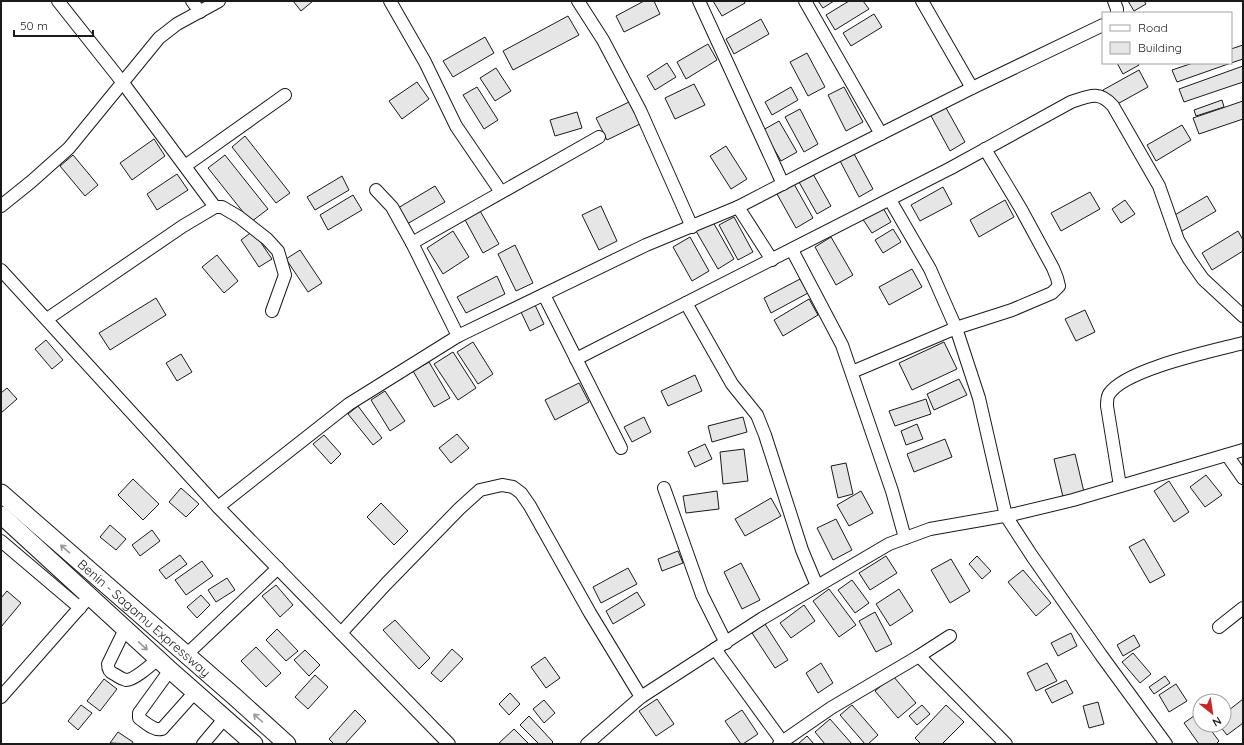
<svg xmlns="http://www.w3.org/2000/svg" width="1244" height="745" font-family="Quicksand,sans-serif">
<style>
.building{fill:#e6e6e6;stroke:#1a1a1a}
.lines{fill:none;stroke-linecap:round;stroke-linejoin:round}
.minor-casing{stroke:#1a1a1a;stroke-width:14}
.highway-casing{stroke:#1a1a1a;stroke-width:19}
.minor{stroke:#fff;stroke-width:12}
.highway{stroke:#fff;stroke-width:17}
.oneway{stroke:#989898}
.labels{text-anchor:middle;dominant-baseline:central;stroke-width:3;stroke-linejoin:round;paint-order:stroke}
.street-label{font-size:13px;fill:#1a1a1a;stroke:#fff}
</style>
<rect width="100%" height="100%" fill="#fff"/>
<g class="building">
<path d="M 293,1 L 313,1 L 301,11 Z"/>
<path d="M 644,1 L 654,1 L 660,14 L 624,32 L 616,16 Z"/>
<path d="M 713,1 L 744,1 L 745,3 L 722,16 Z"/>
<path d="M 818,1 L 834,1 L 823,8 Z"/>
<path d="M 849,1 L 863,1 L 869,9 L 835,30 L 826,15 Z"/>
<path d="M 1128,1 L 1144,1 L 1146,4 L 1134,11 Z"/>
<path d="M 874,14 L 882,27 L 851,46 L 843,33 Z"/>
<path d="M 568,16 L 579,35 L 513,70 L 503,51 Z"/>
<path d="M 761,19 L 769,34 L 734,54 L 726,39 Z"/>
<path d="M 485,37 L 494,53 L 453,77 L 443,61 Z"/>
<path d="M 708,44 L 717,60 L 686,79 L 677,62 Z"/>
<path d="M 1243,45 L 1243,59 L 1231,63 L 1231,49 Z"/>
<path d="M 807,53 L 825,87 L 808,96 L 790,62 Z"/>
<path d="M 667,63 L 676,77 L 655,90 L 647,76 Z"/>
<path d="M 1117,63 L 1138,63 L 1139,65 L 1123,74 Z"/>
<path d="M 1193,63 L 1231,63 L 1177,82 L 1172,70 Z"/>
<path d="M 1243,66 L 1243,82 L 1184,102 L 1179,89 Z"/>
<path d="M 496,68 L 511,91 L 495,101 L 480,78 Z"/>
<path d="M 1139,70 L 1148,87 L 1112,107 L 1103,90 Z"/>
<path d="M 417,82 L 429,99 L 402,119 L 389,101 Z"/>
<path d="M 694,84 L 705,105 L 675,119 L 665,98 Z"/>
<path d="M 477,87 L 498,120 L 484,129 L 463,95 Z"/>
<path d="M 791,87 L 798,100 L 772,115 L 765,102 Z"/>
<path d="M 844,87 L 863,122 L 846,131 L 828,95 Z"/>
<path d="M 1222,100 L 1224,107 L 1196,116 L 1194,110 Z"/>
<path d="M 1243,101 L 1243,119 L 1199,134 L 1193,118 Z"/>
<path d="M 629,102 L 640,124 L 607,140 L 596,118 Z"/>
<path d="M 945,106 L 965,142 L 950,151 L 930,114 Z"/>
<path d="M 800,109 L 818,144 L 804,152 L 785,117 Z"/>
<path d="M 577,112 L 582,128 L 555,136 L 550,120 Z"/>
<path d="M 779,121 L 797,152 L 781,161 L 763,130 Z"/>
<path d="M 1182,125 L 1191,140 L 1156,161 L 1147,145 Z"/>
<path d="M 245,136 L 290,193 L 276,203 L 232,147 Z"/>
<path d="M 154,139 L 165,156 L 132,180 L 120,163 Z"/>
<path d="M 726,146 L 747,179 L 731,189 L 710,156 Z"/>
<path d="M 853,152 L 873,189 L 859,197 L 839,159 Z"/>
<path d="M 73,155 L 98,185 L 85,196 L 60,166 Z"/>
<path d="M 225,155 L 268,209 L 251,222 L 208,168 Z"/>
<path d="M 177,174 L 188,190 L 157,210 L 147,194 Z"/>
<path d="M 813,174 L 831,206 L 817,214 L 799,182 Z"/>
<path d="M 342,176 L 349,190 L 315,210 L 307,197 Z"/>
<path d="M 794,184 L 813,218 L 796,228 L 777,194 Z"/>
<path d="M 435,186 L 445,202 L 407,224 L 398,208 Z"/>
<path d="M 943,187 L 952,204 L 920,221 L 911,205 Z"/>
<path d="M 1090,192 L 1100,209 L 1061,231 L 1051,213 Z"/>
<path d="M 353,195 L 362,210 L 328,230 L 320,215 Z"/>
<path d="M 1207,196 L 1216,211 L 1177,234 L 1168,219 Z"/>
<path d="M 1005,200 L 1014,217 L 979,237 L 970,220 Z"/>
<path d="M 1125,200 L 1135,214 L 1121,223 L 1112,209 Z"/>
<path d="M 601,206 L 617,241 L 599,250 L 582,215 Z"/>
<path d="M 882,206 L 891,222 L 872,233 L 862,218 Z"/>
<path d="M 479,209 L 499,244 L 483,253 L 464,218 Z"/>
<path d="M 734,217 L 753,252 L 738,260 L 719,225 Z"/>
<path d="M 713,222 L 734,259 L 718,269 L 696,231 Z"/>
<path d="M 893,229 L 901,242 L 883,253 L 875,240 Z"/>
<path d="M 253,231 L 272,259 L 259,267 L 241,240 Z"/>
<path d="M 453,231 L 469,257 L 443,274 L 427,248 Z"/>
<path d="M 1238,231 L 1243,240 L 1243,251 L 1212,270 L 1202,253 Z"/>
<path d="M 690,237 L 709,271 L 692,281 L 673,247 Z"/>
<path d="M 831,237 L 853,275 L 836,285 L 815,247 Z"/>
<path d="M 515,245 L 533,283 L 516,291 L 498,254 Z"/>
<path d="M 300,250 L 322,283 L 308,292 L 286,259 Z"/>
<path d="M 217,255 L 238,281 L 224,293 L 202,267 Z"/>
<path d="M 912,269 L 922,287 L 889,305 L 879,287 Z"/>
<path d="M 497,276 L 505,294 L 466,313 L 457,297 Z"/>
<path d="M 800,279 L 808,293 L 771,313 L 764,298 Z"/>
<path d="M 156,298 L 166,315 L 110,350 L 99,333 Z"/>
<path d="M 809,299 L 818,315 L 783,336 L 774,320 Z"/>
<path d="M 535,305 L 544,324 L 530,331 L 521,312 Z"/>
<path d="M 1085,310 L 1095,332 L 1076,341 L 1065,319 Z"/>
<path d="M 46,340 L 63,360 L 52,369 L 35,349 Z"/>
<path d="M 473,342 L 493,374 L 478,384 L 457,352 Z"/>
<path d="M 944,342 L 957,369 L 912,390 L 899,363 Z"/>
<path d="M 453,352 L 476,388 L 458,400 L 434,364 Z"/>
<path d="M 181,354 L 192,372 L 177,381 L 166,363 Z"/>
<path d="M 429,362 L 450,398 L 434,407 L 413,371 Z"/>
<path d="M 695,375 L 702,391 L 668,406 L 661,391 Z"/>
<path d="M 959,379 L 967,395 L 934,410 L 927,394 Z"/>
<path d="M 579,383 L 589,402 L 555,420 L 545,400 Z"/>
<path d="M 7,388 L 17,399 L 1,413 L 1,393 Z"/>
<path d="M 385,391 L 405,421 L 390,431 L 371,400 Z"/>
<path d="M 926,399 L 931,414 L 895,426 L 889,411 Z"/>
<path d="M 358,406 L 382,438 L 373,445 L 348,414 Z"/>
<path d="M 644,417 L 651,432 L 632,442 L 624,427 Z"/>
<path d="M 743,417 L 747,432 L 712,442 L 708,426 Z"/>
<path d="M 917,424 L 923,439 L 906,445 L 901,431 Z"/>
<path d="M 457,434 L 469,448 L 451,463 L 439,448 Z"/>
<path d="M 324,435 L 341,454 L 331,464 L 313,444 Z"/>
<path d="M 945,439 L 952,457 L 914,472 L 907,454 Z"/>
<path d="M 705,444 L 712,459 L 695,467 L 688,452 Z"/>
<path d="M 744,449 L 748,481 L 723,484 L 720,452 Z"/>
<path d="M 1075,454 L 1084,492 L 1063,497 L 1054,459 Z"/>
<path d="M 846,463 L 853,494 L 838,498 L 831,466 Z"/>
<path d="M 1206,475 L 1222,495 L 1205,507 L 1190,487 Z"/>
<path d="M 133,479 L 159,504 L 143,520 L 118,495 Z"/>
<path d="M 1169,481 L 1189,512 L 1174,522 L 1154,491 Z"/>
<path d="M 181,488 L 199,504 L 186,517 L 169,502 Z"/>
<path d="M 717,491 L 719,509 L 686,513 L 683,496 Z"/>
<path d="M 861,491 L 873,513 L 849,526 L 837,505 Z"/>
<path d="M 771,498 L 781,516 L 745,536 L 735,519 Z"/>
<path d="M 381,503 L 408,531 L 394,545 L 367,517 Z"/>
<path d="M 836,519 L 852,550 L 833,560 L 817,528 Z"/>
<path d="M 110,525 L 126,539 L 116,550 L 100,537 Z"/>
<path d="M 152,530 L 160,541 L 140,556 L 132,545 Z"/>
<path d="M 1144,539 L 1165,575 L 1150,583 L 1129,547 Z"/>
<path d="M 678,551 L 683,563 L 662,571 L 658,559 Z"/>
<path d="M 180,555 L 187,564 L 166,579 L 159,570 Z"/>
<path d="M 886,556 L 897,573 L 870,590 L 859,573 Z"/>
<path d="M 977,556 L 991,571 L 982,579 L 969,564 Z"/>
<path d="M 951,559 L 970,591 L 950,603 L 931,570 Z"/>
<path d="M 202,561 L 213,576 L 186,595 L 175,580 Z"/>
<path d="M 741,563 L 760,600 L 742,609 L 724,572 Z"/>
<path d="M 628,568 L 637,584 L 601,603 L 593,587 Z"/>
<path d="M 1023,570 L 1051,603 L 1036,616 L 1008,582 Z"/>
<path d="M 227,578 L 235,590 L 216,602 L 208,590 Z"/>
<path d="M 852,580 L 869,603 L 855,613 L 838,590 Z"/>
<path d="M 276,585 L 293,605 L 280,617 L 262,596 Z"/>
<path d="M 829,589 L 856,625 L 839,637 L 813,601 Z"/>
<path d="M 899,589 L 913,611 L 890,626 L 876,604 Z"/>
<path d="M 7,591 L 21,603 L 1,627 L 1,598 Z"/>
<path d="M 637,592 L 645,605 L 613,624 L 606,611 Z"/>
<path d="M 201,595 L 210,605 L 197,618 L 187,607 Z"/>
<path d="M 804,605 L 815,621 L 791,638 L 780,623 Z"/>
<path d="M 875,612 L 892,644 L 876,652 L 859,621 Z"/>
<path d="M 395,620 L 430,658 L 419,669 L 383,630 Z"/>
<path d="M 765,624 L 788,660 L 775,668 L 752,633 Z"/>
<path d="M 277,629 L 298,651 L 286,661 L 266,640 Z"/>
<path d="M 1071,633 L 1077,646 L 1058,656 L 1051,643 Z"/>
<path d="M 1134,635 L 1140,646 L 1123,656 L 1117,645 Z"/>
<path d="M 256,647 L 281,673 L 266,687 L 241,661 Z"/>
<path d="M 452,649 L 463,659 L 441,682 L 431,673 Z"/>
<path d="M 305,650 L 320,665 L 309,676 L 294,660 Z"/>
<path d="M 1133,653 L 1151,674 L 1140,683 L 1122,662 Z"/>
<path d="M 545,657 L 560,678 L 546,688 L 531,667 Z"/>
<path d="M 821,663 L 833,683 L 818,693 L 806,673 Z"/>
<path d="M 1047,663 L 1057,681 L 1036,691 L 1027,673 Z"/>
<path d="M 315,675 L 328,687 L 308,709 L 295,697 Z"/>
<path d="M 893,676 L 916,703 L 898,718 L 875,691 Z"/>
<path d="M 1165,676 L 1170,683 L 1154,694 L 1149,687 Z"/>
<path d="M 104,679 L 117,689 L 100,711 L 87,701 Z"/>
<path d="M 1066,680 L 1073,693 L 1052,703 L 1045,690 Z"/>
<path d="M 1176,684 L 1187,701 L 1169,712 L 1159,695 Z"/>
<path d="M 510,693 L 520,704 L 509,715 L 499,704 Z"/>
<path d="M 657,699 L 674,724 L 656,736 L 639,711 Z"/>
<path d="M 1243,699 L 1243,723 L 1227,735 L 1219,725 L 1224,725 L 1224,714 Z"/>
<path d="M 544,700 L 555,713 L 544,723 L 533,709 Z"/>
<path d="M 1098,702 L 1104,724 L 1089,728 L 1083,706 Z"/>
<path d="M 81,705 L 92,713 L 78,730 L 68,721 Z"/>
<path d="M 852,705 L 878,735 L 868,744 L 865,744 L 840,715 Z"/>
<path d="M 922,705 L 930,714 L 917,725 L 909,716 Z"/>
<path d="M 946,705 L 964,722 L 942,744 L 921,744 L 915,738 Z"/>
<path d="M 355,710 L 366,721 L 345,744 L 334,744 L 329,739 Z"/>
<path d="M 742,710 L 758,734 L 743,744 L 741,744 L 725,721 Z"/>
<path d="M 1198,713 L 1200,715 L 1200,725 L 1207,725 L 1219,741 L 1216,744 L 1199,744 L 1184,723 Z"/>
<path d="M 529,716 L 553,742 L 551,744 L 539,744 L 520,725 Z"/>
<path d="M 830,719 L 852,744 L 825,744 L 815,732 Z"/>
<path d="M 514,729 L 529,744 L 498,744 Z"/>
<path d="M 118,732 L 133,742 L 132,744 L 110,743 Z"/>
<path d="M 807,736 L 814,744 L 798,744 Z"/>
</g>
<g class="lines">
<g class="minor-casing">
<g id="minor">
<path d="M 58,1 L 123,83 L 215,207"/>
<path d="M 192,1 L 200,12"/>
<path d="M 390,1 L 425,62 L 456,126 L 501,192"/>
<path d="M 578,1 L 603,40 L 640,110 L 692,227"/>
<path d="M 699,1 L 783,184"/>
<path d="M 805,1 L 881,134"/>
<path d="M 922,1 L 972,88"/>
<path d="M 1114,1 L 1117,9 L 1117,13"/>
<path d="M 185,166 L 285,95"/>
<path d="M 376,190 L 392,207 L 412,243 L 458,336"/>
<path d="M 890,200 L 930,269 L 956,328 L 979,398 L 1006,516 L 1032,556 L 1101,655 L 1166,744"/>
<path d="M 1,206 L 32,181 L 69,148 L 159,38 L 177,24 L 219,1"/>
<path d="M 738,207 L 772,260"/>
<path d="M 412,243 L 599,137"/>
<path d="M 792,250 L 842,345 L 892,491 L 905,538"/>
<path d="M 1,270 L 218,507 L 449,744"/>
<path d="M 544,295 L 621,448"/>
<path d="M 686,303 L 732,384 L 757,415 L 765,435 L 802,550 L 817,586"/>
<path d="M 47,319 L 183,226 L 215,207 L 222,207 L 239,217 L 267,239 L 278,251 L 285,275 L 272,311"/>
<path d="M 576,359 L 951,168 L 1071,102 C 1089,96 1099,90 1113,106 L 1159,186 L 1178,240 L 1189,259 L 1203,279 L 1243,316"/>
<path d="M 852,372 L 956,328 L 1012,310 L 1052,293 L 1059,286 L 1057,278 L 1053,268 L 1021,209 L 985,149"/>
<path d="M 1227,455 L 1243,478"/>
<path d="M 1120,486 L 1107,406 C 1107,402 1107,397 1109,394 C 1125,369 1213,351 1243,343"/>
<path d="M 664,488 L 702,595 L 726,643"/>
<path d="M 218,507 L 349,404 L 458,336 L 646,245 L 738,207 L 823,163 L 972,88 L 1103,25"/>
<path d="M 1,541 L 80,608"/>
<path d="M 1219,627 L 1243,608"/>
<path d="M 125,629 L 108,664 C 108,669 109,672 114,674 C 118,676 121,679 126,680 C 134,680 151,665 158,659"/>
<path d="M 341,633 L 386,584 L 459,509 L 480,490 L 502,485 L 513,487 L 521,493 L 530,506 L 590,613 L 641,697"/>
<path d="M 715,649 L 784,744"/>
<path d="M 186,655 L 278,568"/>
<path d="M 919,656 L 1006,744"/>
<path d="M 170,670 L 139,713 L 139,718 C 146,723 154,731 162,729 L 195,692"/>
<path d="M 1,697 L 90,596"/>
<path d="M 203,744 L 224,719"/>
<path d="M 587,744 L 641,697 L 763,618 L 889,544 L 930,529 L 1015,514 L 1073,500 L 1243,450"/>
<path d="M 779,744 L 831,708 L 919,656 L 950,636"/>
</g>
</g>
<g class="highway-casing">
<g id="highway">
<path id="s1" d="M 1,493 L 235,697 L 287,744"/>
<path d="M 1,515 L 170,670 L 254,744"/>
</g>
</g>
<use href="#minor" class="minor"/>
<use href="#highway" class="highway"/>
</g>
<defs><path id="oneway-shaft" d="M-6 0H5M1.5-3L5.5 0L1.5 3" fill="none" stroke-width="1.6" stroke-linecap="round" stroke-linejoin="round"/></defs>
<g class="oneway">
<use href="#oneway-shaft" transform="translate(65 549) rotate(-139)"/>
<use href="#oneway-shaft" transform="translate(143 646) rotate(43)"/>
<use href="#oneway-shaft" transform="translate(258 718) rotate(-138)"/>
</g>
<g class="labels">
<g class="street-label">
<text stroke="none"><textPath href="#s1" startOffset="190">Benin - Sagamu Expressway</textPath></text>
</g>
</g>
<rect width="1244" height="745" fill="none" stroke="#1a1a1a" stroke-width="4"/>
<rect x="1102" y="12" width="130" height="52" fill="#ffffff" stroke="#a3a3a3"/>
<rect x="1110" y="25" width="20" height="6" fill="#ffffff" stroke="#a3a3a3"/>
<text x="1138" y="32" font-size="12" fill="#1a1a1a">Road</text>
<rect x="1110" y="42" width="20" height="12" fill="#e6e6e6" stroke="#a3a3a3"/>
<text x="1138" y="52" font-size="12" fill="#1a1a1a">Building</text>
<g transform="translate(1212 713) rotate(150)"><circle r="19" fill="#ffffff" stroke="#a3a3a3"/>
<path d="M0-3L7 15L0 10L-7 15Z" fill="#c62828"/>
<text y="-6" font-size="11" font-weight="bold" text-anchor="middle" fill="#1a1a1a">N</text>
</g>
<path d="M14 30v6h79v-6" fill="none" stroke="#1a1a1a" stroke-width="2"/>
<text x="20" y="30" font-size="12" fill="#1a1a1a" stroke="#ffffff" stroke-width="3" paint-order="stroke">50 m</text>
</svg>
